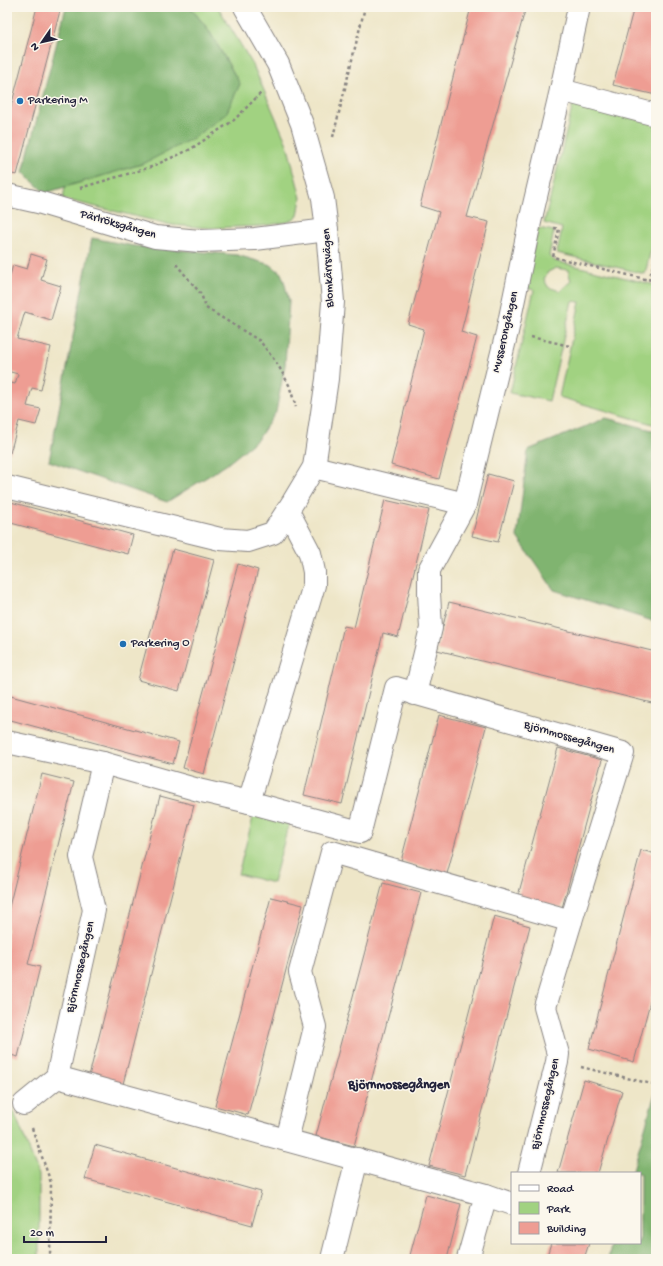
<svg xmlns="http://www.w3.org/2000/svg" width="663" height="1266" font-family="'Gochi Hand',sans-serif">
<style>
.green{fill:#a1d281;stroke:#627a5e;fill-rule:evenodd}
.forest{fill:#80b46f;stroke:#516b55}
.building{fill:#ee9d93}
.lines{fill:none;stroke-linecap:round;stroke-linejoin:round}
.minor-casing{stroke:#888482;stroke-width:24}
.path{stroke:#888482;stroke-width:2.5;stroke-dasharray:3 3;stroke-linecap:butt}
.minor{stroke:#fff;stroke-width:22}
.poi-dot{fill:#1f6fb2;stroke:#fbf7ec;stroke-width:1.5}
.labels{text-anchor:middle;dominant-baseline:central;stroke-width:3;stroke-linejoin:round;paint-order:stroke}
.poi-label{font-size:12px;fill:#22223b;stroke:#fbf7ec;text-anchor:start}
.street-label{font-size:12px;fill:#22223b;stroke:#fbf7ec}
.neighbourhood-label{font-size:13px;font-weight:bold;fill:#22223b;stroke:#fbf7ec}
</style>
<rect width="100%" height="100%" fill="#fbf7ec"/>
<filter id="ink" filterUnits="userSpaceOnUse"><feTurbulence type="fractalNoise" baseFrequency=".025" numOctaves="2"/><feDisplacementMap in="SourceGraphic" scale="8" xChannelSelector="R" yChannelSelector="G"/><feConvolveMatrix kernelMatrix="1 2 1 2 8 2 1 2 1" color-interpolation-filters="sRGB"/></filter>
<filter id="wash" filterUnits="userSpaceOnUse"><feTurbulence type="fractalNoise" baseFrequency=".012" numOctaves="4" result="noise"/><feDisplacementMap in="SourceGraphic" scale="16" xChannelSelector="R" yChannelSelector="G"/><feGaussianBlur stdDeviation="0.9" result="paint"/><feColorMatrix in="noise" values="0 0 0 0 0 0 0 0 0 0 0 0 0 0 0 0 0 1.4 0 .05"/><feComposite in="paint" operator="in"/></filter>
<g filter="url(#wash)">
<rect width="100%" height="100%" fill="#eee6c8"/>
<g class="green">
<path d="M 190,7 L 218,7 L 253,65 L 287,144 L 301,198 L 298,216 L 288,222 L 262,226 L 210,228 L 172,225 L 63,199 L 65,187 L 145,163 L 240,84 L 208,29 Z"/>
<path d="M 573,104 L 656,124 L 656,229 L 645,274 L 557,253 L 562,228 L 544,223 Z"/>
<path d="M 538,228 L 554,231 L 549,256 L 555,261 L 655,285 L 656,282 L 656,425 L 559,397 L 580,302 L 572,301 L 549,401 L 510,393 L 534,290 L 524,287 ZM 556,268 L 568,270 L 571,281 L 560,291 L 548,287 L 544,279 L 548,272 Z"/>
<path d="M 254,814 L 289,823 L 273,883 L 238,874 Z"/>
<path d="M 7,1106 L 13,1109 L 39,1175 L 39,1259 L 7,1259 Z"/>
</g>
<g class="forest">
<path d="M 66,7 L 190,7 L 208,29 L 240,84 L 226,114 L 195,137 L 145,163 L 45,193 L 23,172 Z"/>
<path d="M 92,238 L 134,246 L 237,255 L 271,265 L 281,273 L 284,281 L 289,301 L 285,365 L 276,412 L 258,439 L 226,465 L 167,502 L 49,461 Z"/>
<path d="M 606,418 L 656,431 L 656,622 L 554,590 L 517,537 L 528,450 Z"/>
<path d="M 656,1090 L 656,1259 L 608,1259 L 612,1243 L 640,1243 L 640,1173 L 632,1173 Z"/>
</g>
<g id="blocks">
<g class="building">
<path d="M 37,7 L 61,7 L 17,175 L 7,173 L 7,122 Z"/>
<path d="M 471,7 L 526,7 L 467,217 L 489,222 L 461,332 L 477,337 L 439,479 L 391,465 L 424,329 L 408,324 L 439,212 L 420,206 Z"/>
<path d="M 634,7 L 656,7 L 656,95 L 613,85 Z"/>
<path d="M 31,254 L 47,259 L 41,280 L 61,286 L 51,320 L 25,312 L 24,315 L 17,339 L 51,347 L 41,390 L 32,388 L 27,406 L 41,409 L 36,425 L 19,421 L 10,453 L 7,452 L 7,382 L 15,384 L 18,374 L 7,371 L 7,286 L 13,265 L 27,269 Z"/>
<path d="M 488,474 L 514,481 L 498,542 L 472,536 Z"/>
<path d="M 385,500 L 429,510 L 398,637 L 383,633 L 342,804 L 304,795 L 344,626 L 354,628 Z"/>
<path d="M 7,501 L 133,535 L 128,554 L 7,522 Z"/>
<path d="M 173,549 L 214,560 L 179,691 L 138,680 Z"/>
<path d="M 238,564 L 258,570 L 204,774 L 183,768 Z"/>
<path d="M 449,602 L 656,652 L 656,704 L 437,650 Z"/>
<path d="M 7,695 L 179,742 L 173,764 L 7,719 Z"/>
<path d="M 439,715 L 486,727 L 447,874 L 401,861 Z"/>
<path d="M 558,748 L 602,760 L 562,908 L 518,896 Z"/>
<path d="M 42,774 L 74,782 L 28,964 L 40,967 L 18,1057 L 7,1054 L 7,915 Z"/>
<path d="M 160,796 L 194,805 L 123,1084 L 89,1076 Z"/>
<path d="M 641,850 L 656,854 L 656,980 L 634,1062 L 589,1049 Z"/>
<path d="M 383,883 L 421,893 L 354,1146 L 316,1136 Z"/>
<path d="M 271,897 L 303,905 L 248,1115 L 215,1106 Z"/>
<path d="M 494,916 L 530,926 L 465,1175 L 429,1166 Z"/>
<path d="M 584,1080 L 622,1091 L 598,1173 L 558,1173 Z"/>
<path d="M 95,1145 L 261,1192 L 252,1225 L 85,1179 Z"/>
<path d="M 426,1195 L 461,1204 L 447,1259 L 409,1259 Z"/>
<path d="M 551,1243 L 589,1243 L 584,1259 L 546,1259 Z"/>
</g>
</g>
</g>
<g filter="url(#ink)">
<use href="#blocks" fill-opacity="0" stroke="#888482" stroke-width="1"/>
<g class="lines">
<g class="minor-casing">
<g id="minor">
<path d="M 561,90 L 656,115"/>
<path d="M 7,195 L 38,202 L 155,237 L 200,241 L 228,240 L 255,239 L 327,230"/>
<path d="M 314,467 L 465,504 L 507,332 L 530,222 L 561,90 L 579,7"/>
<path d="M 7,487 L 220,539 L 248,541 L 273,533 L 293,502 L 314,467 L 327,379 L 333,302 L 327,230 L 323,198 L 302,124 L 278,64 L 245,7"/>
<path d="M 415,694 L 431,628 L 429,593 L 429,570 L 465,504"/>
<path d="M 7,742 L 103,763 L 202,791 L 249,802 L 360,832 L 396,688 L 623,753 L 571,921 L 332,852 L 300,972 L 315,1027 L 287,1140"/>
<path d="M 249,802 L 314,585 L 314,572 L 310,553 L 288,511"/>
<path d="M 57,1077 L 94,910 L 81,857 L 103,763"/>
<path d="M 24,1104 L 57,1077 L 486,1195 L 468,1259"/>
<path d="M 529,1173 L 557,1062 L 558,1054 L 545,1007 L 571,921"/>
<path d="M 486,1195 L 512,1204"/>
<path d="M 332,1259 L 357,1159"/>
</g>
</g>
<g class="path">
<path d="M 333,137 L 365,7"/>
<path d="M 80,188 L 151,167 L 191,149 L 234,120 L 262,92"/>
<path d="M 554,228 L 559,229 L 553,257 L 649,280 L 656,255"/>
<path d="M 176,264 L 201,294 L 206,308 L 260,341 L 278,365 L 289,385 L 296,407"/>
<path d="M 531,337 L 570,346"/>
<path d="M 581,1067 L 656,1085"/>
<path d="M 32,1128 L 51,1183 L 50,1259"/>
</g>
<use href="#minor" class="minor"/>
</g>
</g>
<g class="poi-dot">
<circle cx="20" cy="101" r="4"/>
<circle cx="123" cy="644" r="4"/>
</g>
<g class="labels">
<g class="poi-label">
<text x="28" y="101">Parkering M</text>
<text x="131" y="644">Parkering O</text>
</g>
<g class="street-label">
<text transform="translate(118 225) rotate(16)">Pärlröksgången</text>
<text transform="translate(329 268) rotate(-93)">Blomkärrsvägen</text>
<text transform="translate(506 332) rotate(-77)">Musserongången</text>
<text transform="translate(569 738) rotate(16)">Björnmossegången</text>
<text transform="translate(81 967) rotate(-77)">Björnmossegången</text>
<text transform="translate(546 1104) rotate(-77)">Björnmossegången</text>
</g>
<g class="neighbourhood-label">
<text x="399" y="1085">Björnmossegången</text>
</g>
</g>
<rect width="663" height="1266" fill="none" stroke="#fbf7ec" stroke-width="24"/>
<rect x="511" y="1172" width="130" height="72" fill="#fbf7ec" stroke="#a4a2a5"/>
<rect x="519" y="1185" width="20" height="6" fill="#ffffff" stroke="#a4a2a5"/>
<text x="547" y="1192" font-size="12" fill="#22223b">Road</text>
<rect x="519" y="1202" width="20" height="12" fill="#a1d281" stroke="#a4a2a5"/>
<text x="547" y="1212" font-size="12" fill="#22223b">Park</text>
<rect x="519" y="1222" width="20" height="12" fill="#ee9d93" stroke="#a4a2a5"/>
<text x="547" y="1232" font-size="12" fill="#22223b">Building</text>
<g transform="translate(42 42) rotate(236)" stroke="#fbf7ec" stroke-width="3" paint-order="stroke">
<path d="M0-3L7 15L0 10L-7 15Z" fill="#22223b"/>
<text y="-6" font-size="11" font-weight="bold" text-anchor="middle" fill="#22223b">N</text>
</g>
<path d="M24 1236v6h82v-6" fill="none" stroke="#22223b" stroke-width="2"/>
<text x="30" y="1236" font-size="12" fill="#22223b" stroke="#fbf7ec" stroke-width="3" paint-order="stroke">20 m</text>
</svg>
